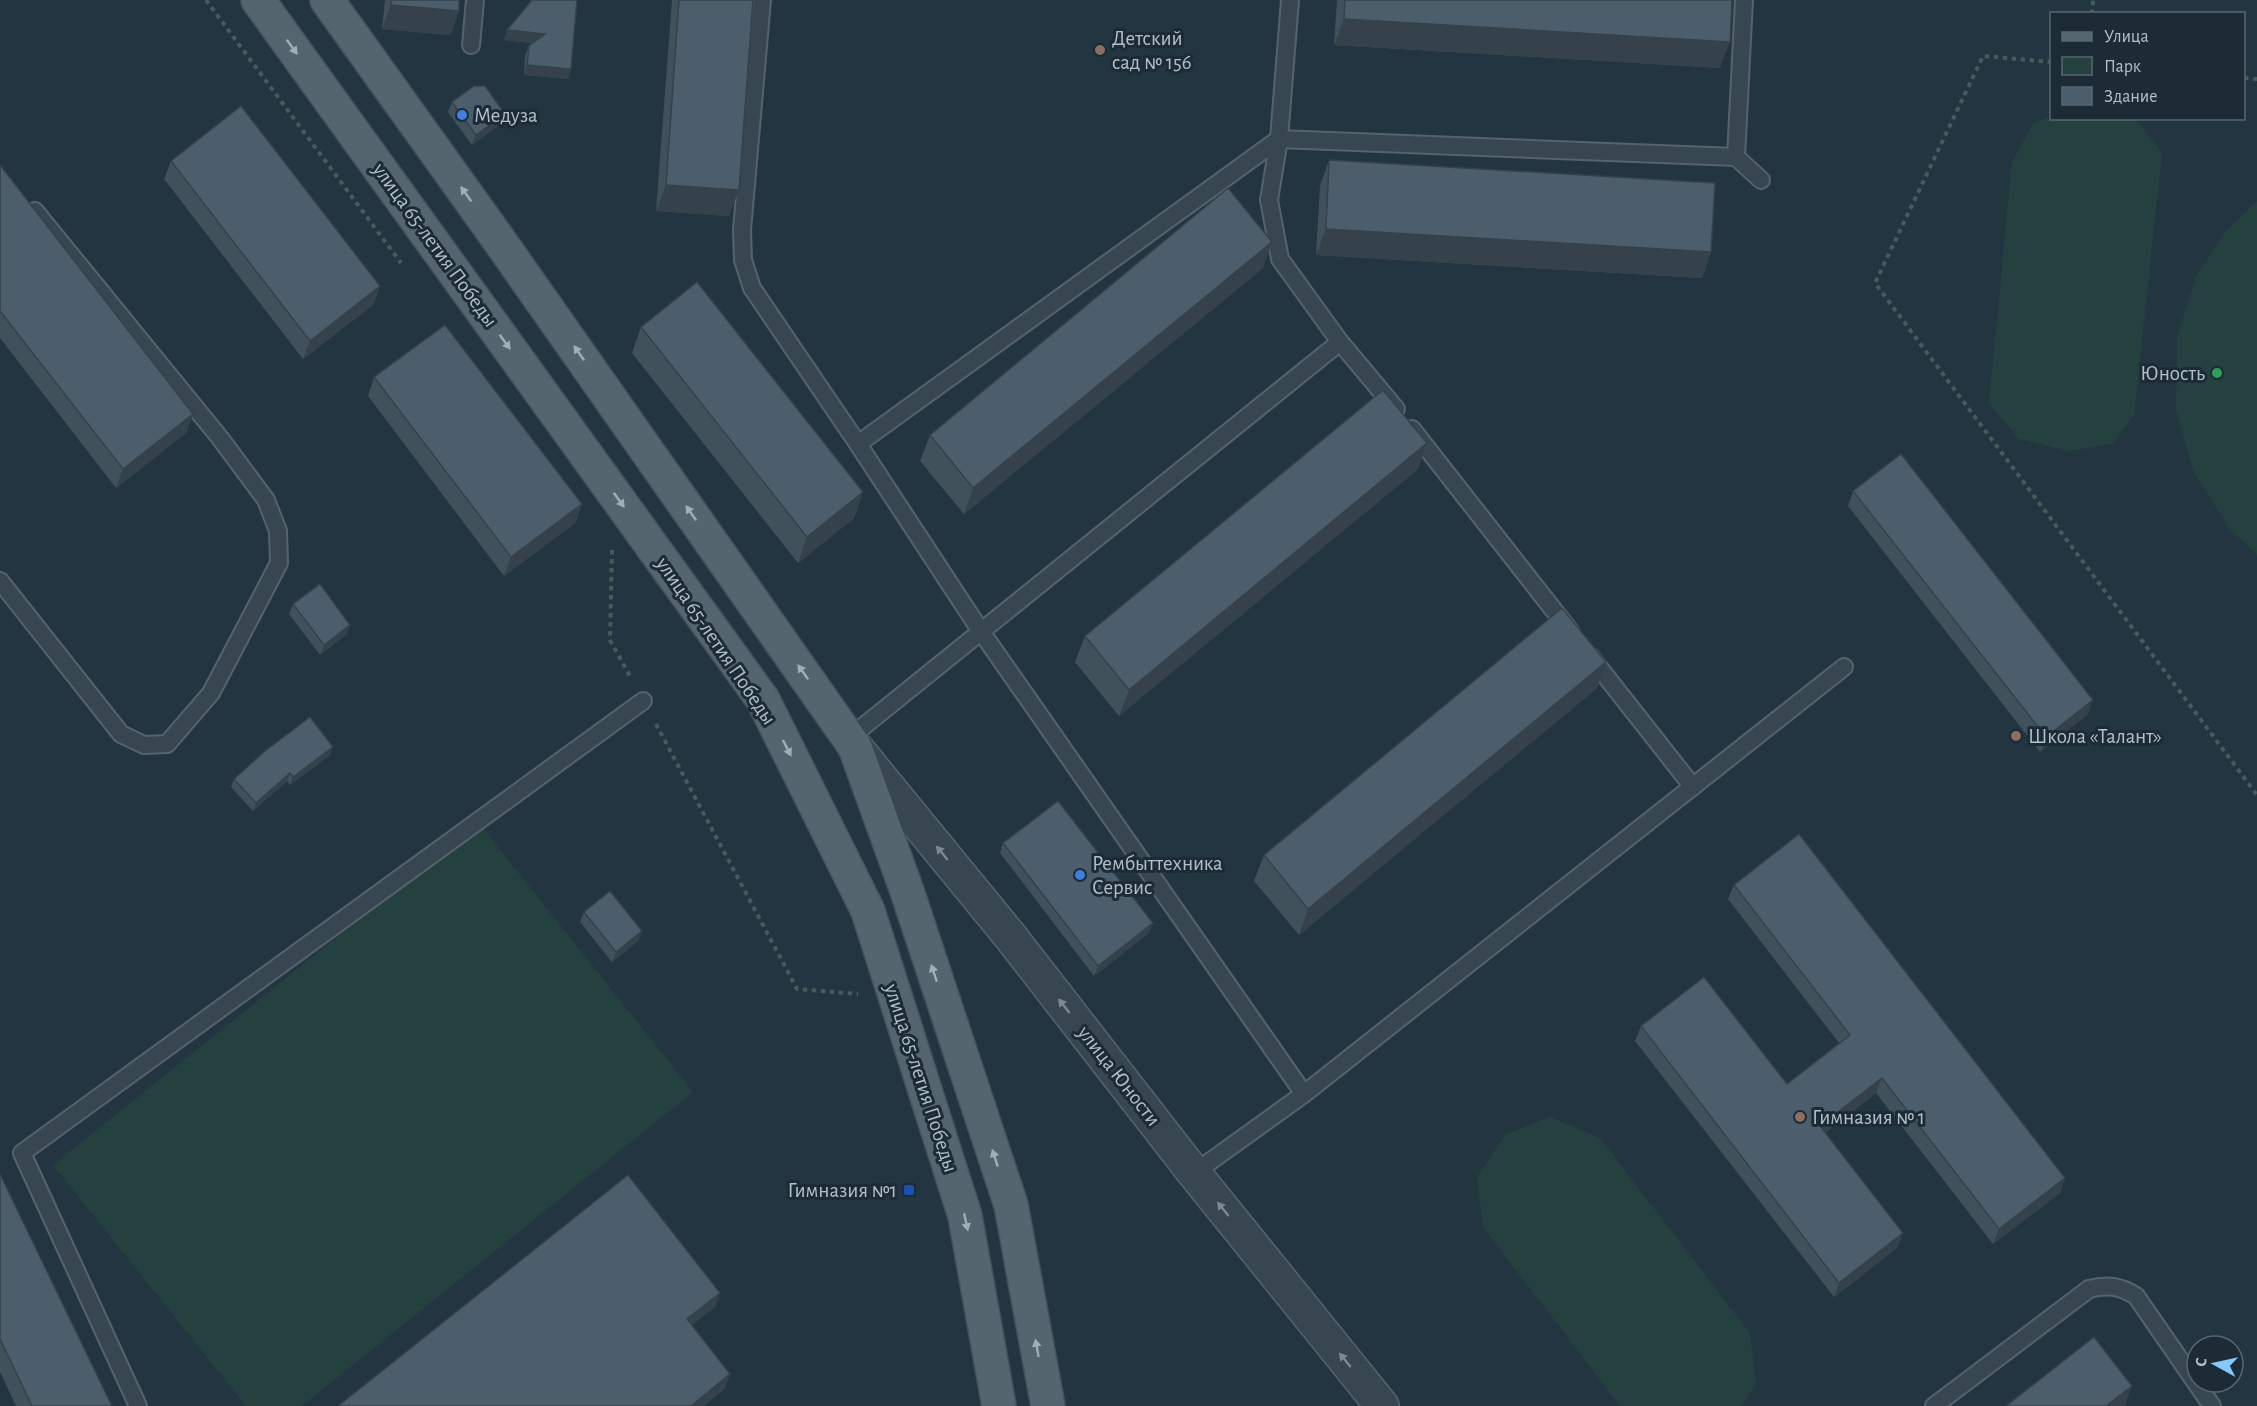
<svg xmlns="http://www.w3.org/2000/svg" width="2257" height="1406" font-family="'Alegreya Sans',sans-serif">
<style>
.green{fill:#25413f}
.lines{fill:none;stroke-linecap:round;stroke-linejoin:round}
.service-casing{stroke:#55636d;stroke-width:20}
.tertiary-casing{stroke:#55636d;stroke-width:36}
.primary-casing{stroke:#43525c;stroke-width:36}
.path{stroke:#435d5b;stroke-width:4;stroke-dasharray:4.5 4.5;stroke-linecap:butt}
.service{stroke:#374650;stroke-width:16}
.tertiary{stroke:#374650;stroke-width:33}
.primary{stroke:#556570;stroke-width:33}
.wall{fill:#41515c}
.shaded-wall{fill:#35424b}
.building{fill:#4c5e6b;stroke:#35424b;stroke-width:1.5}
.oneway{fill:#a0aeb8}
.oneway2{fill:#7b8993}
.education-dot{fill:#8d6e63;stroke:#1c2b35;stroke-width:2}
.shop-dot{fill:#3f7fe0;stroke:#1c2b35;stroke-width:2}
.leisure-dot{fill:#2e9e5b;stroke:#1c2b35;stroke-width:2}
.transit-dot{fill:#1a4fb4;stroke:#1c2b35;stroke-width:2}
.labels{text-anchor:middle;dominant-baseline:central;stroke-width:6;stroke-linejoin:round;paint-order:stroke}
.poi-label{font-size:21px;fill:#b3c0ca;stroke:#1c2b35;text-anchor:start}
.street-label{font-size:21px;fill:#b3c0ca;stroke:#1c2b35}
</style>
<rect width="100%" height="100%" fill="#233540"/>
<g class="green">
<path d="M 2051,117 L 2052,118 L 2136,120 L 2162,153 L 2134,415 L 2112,444 L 2069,451 L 2019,439 L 1989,403 L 2012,162 L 2034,122 Z"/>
<path d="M 2257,201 L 2257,555 L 2229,528 L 2193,470 L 2176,409 L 2177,337 L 2197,275 L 2226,231 Z"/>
<path d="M 479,823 L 693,1092 L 302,1406 L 246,1406 L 53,1165 Z"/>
<path d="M 1550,1117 L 1600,1138 L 1750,1333 L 1756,1384 L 1741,1406 L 1620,1406 L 1483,1227 L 1477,1177 L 1505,1135 Z"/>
</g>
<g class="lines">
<g class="service-casing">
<g id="service">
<path d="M 762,0 L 742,230 L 743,260 L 752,288 L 858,444 L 1279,139 L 1269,200 L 1280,259 L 1340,342 L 849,738"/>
<path d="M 1290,0 L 1279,139 L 1736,157"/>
<path d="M 1744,0 L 1736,157 L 1761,180"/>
<path d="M 471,45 L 475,0"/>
<path d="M 1340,342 L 1396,409"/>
<path d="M 1412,429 L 1570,631"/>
<path d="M 858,444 L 980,630 L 1304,1094"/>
<path d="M 0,581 L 121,734 L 144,745 L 167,744 L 211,693 L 279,563 L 278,531 L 266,500 L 220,438 L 35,211"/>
<path d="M 1590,656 L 1693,787"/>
<path d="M 1194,1173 L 1304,1094 L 1844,667"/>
<path d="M 138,1406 L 22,1153 L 643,701"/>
<path d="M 1934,1406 L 2089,1289 C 2107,1284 2120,1286 2136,1296 L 2212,1406"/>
</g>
</g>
<g class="tertiary-casing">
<path id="tertiary" d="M 857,749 L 1010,936 L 1194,1173 L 1382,1406"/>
</g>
<g class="primary-casing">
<g id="primary">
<path d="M 258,0 L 763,700 L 868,911 L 965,1216 L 999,1406"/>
<path d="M 327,0 L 494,233 L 855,747 L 907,891 L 1011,1205 L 1048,1406"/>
</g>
</g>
<g class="path">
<path d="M 206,0 L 401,263"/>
<path d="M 2092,14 L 2093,0"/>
<path d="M 2052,62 L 1983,56 L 1875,283 L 2257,795"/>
<path d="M 2244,78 L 2257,79"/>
<path d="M 612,550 L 610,640 L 631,678"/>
<path d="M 656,724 L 797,989 L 858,994"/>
</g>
<use href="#service" class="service"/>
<use href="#tertiary" class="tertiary"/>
<use href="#primary" class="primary"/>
</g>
<g class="wall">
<path d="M 385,0 L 459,0 L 459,11 L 450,35 L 382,29 Z"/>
<path d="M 530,0 L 577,0 L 571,69 L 568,79 L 524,75 L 525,56 L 529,46 L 533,43 L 504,40 L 507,30 L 530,2 Z"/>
<path d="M 672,0 L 753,0 L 729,216 L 656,211 Z"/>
<path d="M 1337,0 L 1732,0 L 1720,68 L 1334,45 Z"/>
<path d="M 452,102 L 505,114 L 501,124 L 472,145 L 448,112 Z"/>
<path d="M 1329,160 L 1711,252 L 1702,278 L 1316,255 L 1320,186 Z"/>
<path d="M 171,161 L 380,286 L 373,305 L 303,359 L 164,179 Z"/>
<path d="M 0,165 L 193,414 L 186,433 L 116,488 L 0,338 Z"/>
<path d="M 1263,268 L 964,514 L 920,461 L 930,435 Z"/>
<path d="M 641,327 L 863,492 L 854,518 L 798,563 L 632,353 Z"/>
<path d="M 374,377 L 582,504 L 575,523 L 504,576 L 368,396 Z"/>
<path d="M 1427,443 L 1418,469 L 1119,716 L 1075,662 L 1085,636 Z"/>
<path d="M 1853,491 L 2088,714 L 2040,752 L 1848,506 Z"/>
<path d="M 293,604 L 347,634 L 320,655 L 289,614 Z"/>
<path d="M 1606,662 L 1597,688 L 1299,935 L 1254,881 L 1264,855 Z"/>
<path d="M 330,755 L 290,785 L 287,781 L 253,811 L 231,787 L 234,779 Z"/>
<path d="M 1003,843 L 1153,923 L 1149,933 L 1094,976 L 1000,853 Z"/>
<path d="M 1734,885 L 2065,1178 L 2060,1193 L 1993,1244 L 1876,1093 L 1825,1133 L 1897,1248 L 1834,1297 L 1635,1041 L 1641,1026 L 1787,1084 L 1839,1043 L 1728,899 Z"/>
<path d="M 584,912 L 642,931 L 638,941 L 612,962 L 580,922 Z"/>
<path d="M 0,1174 L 112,1406 L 16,1406 L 0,1372 Z"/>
</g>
<g class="shaded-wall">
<path d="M 391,5 L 459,11 L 450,35 L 382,29 Z"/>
<path d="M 1344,19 L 1730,42 L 1720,68 L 1334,45 Z"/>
<path d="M 507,30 L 545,34 L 542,44 L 504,40 Z"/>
<path d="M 527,65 L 571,69 L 568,79 L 524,75 Z"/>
<path d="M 505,114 L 501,124 L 472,145 L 476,135 Z"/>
<path d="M 666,185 L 739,190 L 729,216 L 656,211 Z"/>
<path d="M 1326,229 L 1711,252 L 1702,278 L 1316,255 Z"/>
<path d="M 1272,242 L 1263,268 L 964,514 L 973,488 Z"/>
<path d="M 380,286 L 373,305 L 303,359 L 310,341 Z"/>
<path d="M 193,414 L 186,433 L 116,488 L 123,469 Z"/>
<path d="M 1427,443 L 1418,469 L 1119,716 L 1129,690 Z"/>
<path d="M 863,492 L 854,518 L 798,563 L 807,537 Z"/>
<path d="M 582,504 L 575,523 L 504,576 L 511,557 Z"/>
<path d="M 350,625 L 347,634 L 320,655 L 324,645 Z"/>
<path d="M 1606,662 L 1597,688 L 1299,935 L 1308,909 Z"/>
<path d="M 2093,700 L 2088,714 L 2040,752 L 2046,737 Z"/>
<path d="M 333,747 L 330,755 L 290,785 L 293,777 Z"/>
<path d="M 290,773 L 287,781 L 253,811 L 256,803 Z"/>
<path d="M 1153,923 L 1149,933 L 1094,976 L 1098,966 Z"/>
<path d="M 642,931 L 638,941 L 612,962 L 616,952 Z"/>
<path d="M 1882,1078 L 1876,1093 L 1815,1141 L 1820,1126 Z"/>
<path d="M 2065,1178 L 2060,1193 L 1993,1244 L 1999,1229 Z"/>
<path d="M 1903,1233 L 1897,1248 L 1834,1297 L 1839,1283 Z"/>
<path d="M 720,1293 L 715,1307 L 681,1334 L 687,1319 Z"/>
<path d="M 730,1374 L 725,1389 L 704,1406 L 691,1406 Z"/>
<path d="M 2132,1386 L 2125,1406 L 2106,1406 Z"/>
</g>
<g class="building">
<path d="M 391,0 L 459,0 L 459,11 L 391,5 Z"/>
<path d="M 532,0 L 577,0 L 571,69 L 527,65 L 529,46 L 545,34 L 507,30 Z"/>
<path d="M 679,0 L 753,0 L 739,190 L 666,185 Z"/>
<path d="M 1345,0 L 1732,0 L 1730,42 L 1344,19 Z"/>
<path d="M 474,86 L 485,86 L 505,114 L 476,135 L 452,102 Z"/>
<path d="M 241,106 L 380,286 L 310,341 L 171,161 Z"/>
<path d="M 1329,160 L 1715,183 L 1711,252 L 1326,229 Z"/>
<path d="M 0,165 L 193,414 L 123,469 L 0,311 Z"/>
<path d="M 1228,188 L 1272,242 L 973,488 L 930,435 Z"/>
<path d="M 697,282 L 863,492 L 807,537 L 641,327 Z"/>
<path d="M 445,325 L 582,504 L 511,557 L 374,377 Z"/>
<path d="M 1383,390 L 1427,443 L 1129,690 L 1085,636 Z"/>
<path d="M 1901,454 L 2093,700 L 2046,737 L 1853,491 Z"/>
<path d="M 320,584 L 350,625 L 324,645 L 293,604 Z"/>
<path d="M 1562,608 L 1606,662 L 1308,909 L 1264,855 Z"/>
<path d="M 310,717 L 333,747 L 293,777 L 290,773 L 256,803 L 234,779 L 265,751 Z"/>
<path d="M 1058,801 L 1153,923 L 1098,966 L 1003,843 Z"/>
<path d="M 1799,834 L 2065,1178 L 1999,1229 L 1882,1078 L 1820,1126 L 1903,1233 L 1839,1283 L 1641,1026 L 1704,977 L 1787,1084 L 1850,1035 L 1734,885 Z"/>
<path d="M 610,891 L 642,931 L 616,952 L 584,912 Z"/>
<path d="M 0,1174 L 112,1406 L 32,1406 L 0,1339 Z"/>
<path d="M 628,1175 L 720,1293 L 687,1319 L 730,1374 L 691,1406 L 338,1406 Z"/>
<path d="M 2094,1337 L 2132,1386 L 2106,1406 L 2006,1406 Z"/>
</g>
<defs><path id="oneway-solid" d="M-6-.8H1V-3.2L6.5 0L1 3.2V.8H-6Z" transform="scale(1.5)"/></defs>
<g class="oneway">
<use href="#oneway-solid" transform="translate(292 47) rotate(54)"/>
<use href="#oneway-solid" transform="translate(466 194) rotate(-126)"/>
<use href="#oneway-solid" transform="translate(505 342) rotate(54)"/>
<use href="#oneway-solid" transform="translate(579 353) rotate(-125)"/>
<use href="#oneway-solid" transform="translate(619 500) rotate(54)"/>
<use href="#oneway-solid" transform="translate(691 513) rotate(-125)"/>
<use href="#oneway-solid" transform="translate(803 672) rotate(-125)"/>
<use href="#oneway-solid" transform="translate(787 748) rotate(63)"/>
<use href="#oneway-solid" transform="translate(934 973) rotate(-108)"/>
<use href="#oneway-solid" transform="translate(995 1158) rotate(-108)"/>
<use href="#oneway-solid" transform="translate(966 1222) rotate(78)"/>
<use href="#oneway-solid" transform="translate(1037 1348) rotate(-100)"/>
</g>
<g class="oneway2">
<use href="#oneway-solid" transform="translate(942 853) rotate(-129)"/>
<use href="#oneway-solid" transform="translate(1064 1006) rotate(-128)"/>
<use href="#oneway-solid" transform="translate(1223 1209) rotate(-129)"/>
<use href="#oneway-solid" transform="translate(1345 1360) rotate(-129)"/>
</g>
<g class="education-dot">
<circle cx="1100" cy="50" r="6"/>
<circle cx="2016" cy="736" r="6"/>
<circle cx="1800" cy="1117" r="6"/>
</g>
<g class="shop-dot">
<circle cx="462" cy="115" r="6"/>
<circle cx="1080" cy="875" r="6"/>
</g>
<circle class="leisure-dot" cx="2217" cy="373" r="6"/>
<rect class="transit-dot" x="903" y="1184" width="12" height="12" rx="3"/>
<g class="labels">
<g class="poi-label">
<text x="1112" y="38">Детский<tspan x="1112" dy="24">сад № 156</tspan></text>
<text x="474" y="115">Медуза</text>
<text x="2205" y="373" text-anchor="end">Юность</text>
<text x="2028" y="736">Школа «Талант»</text>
<text x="1092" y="863">Рембыттехника<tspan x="1092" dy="24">Сервис</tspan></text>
<text x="1812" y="1117">Гимназия № 1</text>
<text x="897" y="1190" text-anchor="end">Гимназия №1</text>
</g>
<g class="street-label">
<text transform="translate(435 245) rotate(54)">улица 65-летия Победы</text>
<text transform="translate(716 641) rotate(56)">улица 65-летия Победы</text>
<text transform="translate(1119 1076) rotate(52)">улица Юности</text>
<text transform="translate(921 1078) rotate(72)">улица 65-летия Победы</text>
</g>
</g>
<rect x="2050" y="12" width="195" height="108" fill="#1c2b35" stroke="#586771" stroke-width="1.5"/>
<rect x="2062" y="32" width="30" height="9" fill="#556570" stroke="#586771" stroke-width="1.5"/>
<text x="2104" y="42" font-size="18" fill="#b3c0ca">Улица</text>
<rect x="2062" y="57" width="30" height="18" fill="#25413f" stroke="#586771" stroke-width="1.5"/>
<text x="2104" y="72" font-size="18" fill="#b3c0ca">Парк</text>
<rect x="2062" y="87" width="30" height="18" fill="#4c5e6b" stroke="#586771" stroke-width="1.5"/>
<text x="2104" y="102" font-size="18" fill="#b3c0ca">Здание</text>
<g transform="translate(2215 1364) rotate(278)"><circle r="28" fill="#1c2b35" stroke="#586771" stroke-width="1.5"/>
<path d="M0-4.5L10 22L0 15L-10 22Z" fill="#85c9fe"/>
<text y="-9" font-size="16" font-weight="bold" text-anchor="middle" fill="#b3c0ca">С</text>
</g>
</svg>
